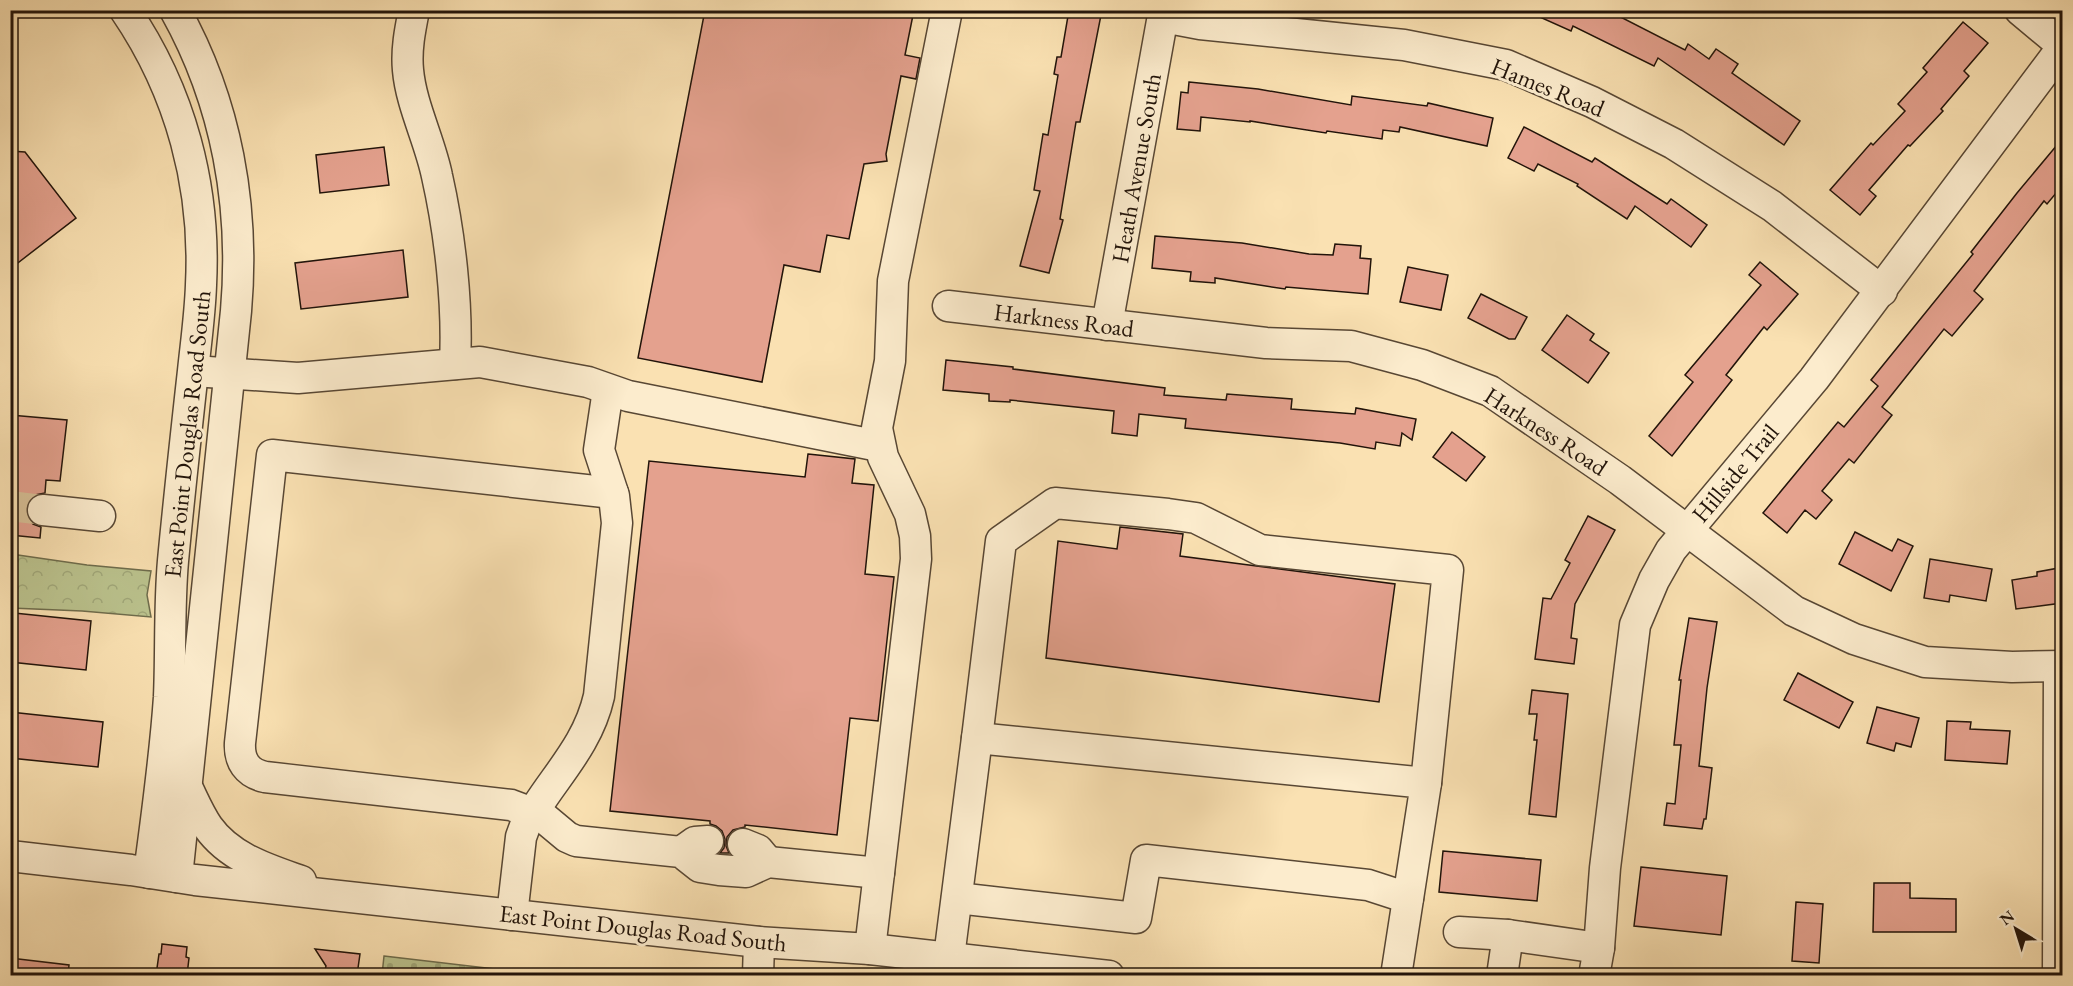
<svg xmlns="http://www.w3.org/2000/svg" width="2073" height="986" font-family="'EB Garamond',serif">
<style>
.forest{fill:url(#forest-crowns);stroke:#6e6c4c;stroke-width:1.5}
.cemetery{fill:url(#cemetery-stones);stroke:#6e6c4c;stroke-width:1.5}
.building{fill:#e4a18e;stroke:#22140a;stroke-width:1.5}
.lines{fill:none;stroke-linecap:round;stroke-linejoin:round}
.minor-tunnel{stroke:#dac299;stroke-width:30;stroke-dasharray:30 15;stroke-linecap:butt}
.minor-casing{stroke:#584734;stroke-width:33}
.minor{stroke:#fceccd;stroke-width:30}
.labels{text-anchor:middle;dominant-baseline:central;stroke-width:6;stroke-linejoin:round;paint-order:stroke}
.street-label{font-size:24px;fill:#22140a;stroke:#fceccd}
</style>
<defs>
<pattern id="forest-crowns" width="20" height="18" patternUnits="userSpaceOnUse" patternTransform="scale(1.5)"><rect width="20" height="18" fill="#bbc38e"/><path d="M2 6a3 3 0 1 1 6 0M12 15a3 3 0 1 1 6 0" fill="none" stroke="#a0a779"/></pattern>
<pattern id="cemetery-stones" width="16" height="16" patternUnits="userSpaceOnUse" patternTransform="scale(1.5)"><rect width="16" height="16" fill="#bbc38e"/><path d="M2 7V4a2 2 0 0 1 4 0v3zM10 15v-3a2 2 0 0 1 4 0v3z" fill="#a0a779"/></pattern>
</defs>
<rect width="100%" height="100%" fill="#fae1b2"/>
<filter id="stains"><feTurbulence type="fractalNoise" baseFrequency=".00333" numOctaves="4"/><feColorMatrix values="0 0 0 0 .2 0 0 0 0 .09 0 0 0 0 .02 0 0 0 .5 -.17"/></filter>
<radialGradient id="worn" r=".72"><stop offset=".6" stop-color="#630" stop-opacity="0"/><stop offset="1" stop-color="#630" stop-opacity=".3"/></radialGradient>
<path class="forest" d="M 11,554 L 87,565 L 151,571 L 147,595 L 151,617 L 82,611 L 11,608 Z"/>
<path class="cemetery" d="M 384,956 L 547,975 L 382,975 Z"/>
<g class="building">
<path d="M 705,10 L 914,10 L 905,55 L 920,58 L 916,79 L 901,76 L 886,154 L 887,161 L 864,164 L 849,239 L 827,235 L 820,272 L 784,265 L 762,382 L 638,358 Z"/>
<path d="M 1069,10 L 1102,10 L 1080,122 L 1076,122 L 1060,219 L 1063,220 L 1049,273 L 1020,266 L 1040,191 L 1034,190 L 1043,134 L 1048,135 L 1058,75 L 1054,74 L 1057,57 L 1061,57 Z"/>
<path d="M 1524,10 L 1607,10 L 1685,50 L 1688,44 L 1709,59 L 1716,49 L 1738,64 L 1732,73 L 1800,121 L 1784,145 L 1658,58 L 1654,66 L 1573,26 L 1571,31 Z"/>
<path d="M 1963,22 L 1988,43 L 1964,71 L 1969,76 L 1941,109 L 1943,111 L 1910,146 L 1908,145 L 1869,190 L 1876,196 L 1860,215 L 1830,190 L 1871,143 L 1873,145 L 1905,111 L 1898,104 L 1927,72 L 1923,68 Z"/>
<path d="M 1189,82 L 1258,89 L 1351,105 L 1352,96 L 1427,106 L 1428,103 L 1493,118 L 1487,146 L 1400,127 L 1399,132 L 1383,130 L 1382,139 L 1327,131 L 1326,133 L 1250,121 L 1250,122 L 1201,117 L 1200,131 L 1177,129 L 1181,92 L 1188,93 Z"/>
<path d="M 1524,127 L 1592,162 L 1595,158 L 1667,204 L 1671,199 L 1707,225 L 1691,247 L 1635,206 L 1627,219 L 1577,186 L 1578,184 L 1538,164 L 1534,171 L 1508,158 Z"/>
<path d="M 2062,139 L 2062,186 L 2047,204 L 2044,201 L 1974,291 L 1983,299 L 1952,336 L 1944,329 L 1882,407 L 1892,415 L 1854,463 L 1849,459 L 1822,491 L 1832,500 L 1816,519 L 1805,510 L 1787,533 L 1763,513 L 1838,422 L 1844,427 L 1878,386 L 1871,380 L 1973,254 L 1971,252 L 2017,193 Z"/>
<path d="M 384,147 L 389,185 L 320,193 L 316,155 Z"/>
<path d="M 10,151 L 25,152 L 76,218 L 10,269 Z"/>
<path d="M 1155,236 L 1242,243 L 1309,254 L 1333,255 L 1335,244 L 1361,246 L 1360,258 L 1371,259 L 1368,294 L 1286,287 L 1285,289 L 1215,278 L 1215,283 L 1190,281 L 1191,272 L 1152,268 Z"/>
<path d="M 403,250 L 408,297 L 301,309 L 295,263 Z"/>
<path d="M 1760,262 L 1798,294 L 1767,330 L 1764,327 L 1726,375 L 1732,380 L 1672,456 L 1649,436 L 1693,382 L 1685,375 L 1761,285 L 1749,275 Z"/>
<path d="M 1408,267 L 1448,275 L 1441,310 L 1400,302 Z"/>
<path d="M 1481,294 L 1527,317 L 1515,339 L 1509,339 L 1468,318 Z"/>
<path d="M 1567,315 L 1594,334 L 1590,340 L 1609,353 L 1588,383 L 1542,350 Z"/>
<path d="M 946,360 L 1013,367 L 1013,369 L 1165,388 L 1164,395 L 1226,400 L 1227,394 L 1292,399 L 1291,409 L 1355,414 L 1356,408 L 1416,419 L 1412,440 L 1402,433 L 1400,446 L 1376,442 L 1375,449 L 1340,443 L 1185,428 L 1186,419 L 1139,414 L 1137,436 L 1112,433 L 1114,411 L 1010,400 L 1010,402 L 989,401 L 989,394 L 943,390 Z"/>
<path d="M 10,415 L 67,420 L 60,481 L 46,480 L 45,493 L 35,495 L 29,499 L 26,508 L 28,518 L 33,524 L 41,527 L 40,538 L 10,535 Z"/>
<path d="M 1452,432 L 1485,457 L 1466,481 L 1433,457 Z"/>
<path d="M 808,454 L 855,459 L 852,483 L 874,485 L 865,574 L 894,577 L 878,721 L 850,718 L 837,835 L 745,825 L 745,827 L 733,830 L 727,837 L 726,846 L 729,853 L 720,853 L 724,848 L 725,839 L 722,831 L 716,826 L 710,824 L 710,821 L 610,811 L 649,461 L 805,477 Z"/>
<path d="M 1588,516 L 1615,530 L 1575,604 L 1571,638 L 1577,639 L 1574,664 L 1535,659 L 1543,598 L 1551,599 L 1570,563 L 1565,560 Z"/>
<path d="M 1120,527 L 1183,534 L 1180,556 L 1395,584 L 1379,702 L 1046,658 L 1058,541 L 1117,549 Z"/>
<path d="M 1855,532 L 1892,551 L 1898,539 L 1913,546 L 1891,591 L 1839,564 Z"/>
<path d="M 1930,559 L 1992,569 L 1986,601 L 1950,595 L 1949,602 L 1924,598 Z"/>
<path d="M 2059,568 L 2062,603 L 2016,609 L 2012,580 L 2037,576 L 2037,572 Z"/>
<path d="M 14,613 L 91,621 L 86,670 L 10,662 Z"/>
<path d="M 1689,618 L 1717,622 L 1707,688 L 1699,766 L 1712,768 L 1706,819 L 1704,819 L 1702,829 L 1664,825 L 1667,803 L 1675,804 L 1681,745 L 1674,745 L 1681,680 L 1679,680 Z"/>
<path d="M 1798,673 L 1853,702 L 1839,728 L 1784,700 Z"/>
<path d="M 1532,690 L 1568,694 L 1556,817 L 1529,814 L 1537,740 L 1534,740 L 1537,714 L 1529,714 Z"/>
<path d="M 1877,707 L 1919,718 L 1911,747 L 1896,743 L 1894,751 L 1867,743 Z"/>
<path d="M 10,712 L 103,722 L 98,767 L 10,758 Z"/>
<path d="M 1947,721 L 1971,722 L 1970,729 L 2010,731 L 2007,764 L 1945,760 Z"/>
<path d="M 1443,851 L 1541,860 L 1537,901 L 1439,892 Z"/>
<path d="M 1641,867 L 1727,876 L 1721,935 L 1634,926 Z"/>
<path d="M 1874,883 L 1910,883 L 1910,898 L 1956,899 L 1956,932 L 1873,932 Z"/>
<path d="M 1796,902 L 1823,904 L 1819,963 L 1792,961 Z"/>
<path d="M 162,944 L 187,947 L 186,957 L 189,958 L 187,975 L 156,975 L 159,954 L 161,954 Z"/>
<path d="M 315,949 L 360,954 L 357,975 L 324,975 L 326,966 Z"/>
<path d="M 10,958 L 69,965 L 68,975 L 10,975 Z"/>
</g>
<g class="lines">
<path class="minor-tunnel" d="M 10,506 L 43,510"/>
<g class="minor-casing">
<g id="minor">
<path d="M 125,10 C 181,92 206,187 201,285 C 200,314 196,342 193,371 C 186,434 179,497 173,561 C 169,606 171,652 169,697 C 165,756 157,814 149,873"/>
<path d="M 175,10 C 227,103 245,207 236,311 L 177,877"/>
<path d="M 414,10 C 410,30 406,50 408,70 C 411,105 430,141 437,176 C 450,234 458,304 455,364"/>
<path d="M 2020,10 L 2062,45"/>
<path d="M 1163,17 L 1200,24 L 1404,45 L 1506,65 L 1592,102 L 1674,144 L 1772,206 L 1882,291"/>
<path d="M 948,306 L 1266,343 L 1351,346 L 1422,365 L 1490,391 L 1620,480 L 1794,611 L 1854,639 L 1925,662 L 2012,667 L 2062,666"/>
<path d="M 1107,325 L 1164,10"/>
<path d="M 208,372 L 298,378 L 480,362 L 588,382 L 628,396 L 879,446"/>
<path d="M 613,493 L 272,455 L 240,743 C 239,761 247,773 265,777 L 511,805 L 543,817 L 567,837 L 576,841 L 681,852 L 700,867 L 719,870 L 746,872 L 768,862 L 879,873"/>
<path d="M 43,510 L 100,516"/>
<path d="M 977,738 L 1001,541 L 1055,503 L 1168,514 L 1196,518 L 1260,550 L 1448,570 L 1426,783"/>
<path d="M 186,785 C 193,799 199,814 208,827 C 230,858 267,869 301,881"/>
<path d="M 743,844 L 758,850 L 768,862"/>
<path d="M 681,852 L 695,842 L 708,841"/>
<path d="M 10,856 L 131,870 L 195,880 L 759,942 L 870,949 L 1109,976"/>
<path d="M 957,898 L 1136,918 L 1146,860 L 1368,885 L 1408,898"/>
<path d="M 512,915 L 521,837 L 525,826 C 550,780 587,749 599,696 L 617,523 L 614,496 L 599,450 L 608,390"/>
<path d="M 1459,932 L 1508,935"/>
<path d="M 870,949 L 916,559 L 915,536 L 910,514 L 883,457 L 877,428 L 890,361 L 893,281 L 947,10"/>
<path d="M 949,957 L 977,738 L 1426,783 L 1396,976"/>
<path d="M 758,976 L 759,942"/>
<path d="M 1502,976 L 1508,935 L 1599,948"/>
<path d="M 1594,976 L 1599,948 L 1605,868 L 1635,625 L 1654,580 L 1671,550 L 1814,379 L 2062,48"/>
<path d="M 2058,976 L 2059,667"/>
</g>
</g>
<use href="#minor" class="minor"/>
</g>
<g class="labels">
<g class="street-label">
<text transform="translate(1548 87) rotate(22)">Hames Road</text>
<text transform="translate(1136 168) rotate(-80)">Heath Avenue South</text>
<text transform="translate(1064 320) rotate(7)">Harkness Road</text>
<text transform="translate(1546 431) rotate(33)">Harkness Road</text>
<text transform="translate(187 434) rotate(-84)">East Point Douglas Road South</text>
<text transform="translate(1735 473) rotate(-50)">Hillside Trail</text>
<text transform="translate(643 928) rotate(6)">East Point Douglas Road South</text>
</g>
</g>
<rect width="2073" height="986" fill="none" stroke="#fae1b2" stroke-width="36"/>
<rect x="12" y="12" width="2049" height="962" fill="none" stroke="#22140a" stroke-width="3"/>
<rect x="18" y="18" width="2037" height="950" fill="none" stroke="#22140a" stroke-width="1.5"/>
<g transform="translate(2016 929) rotate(322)" stroke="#fceccd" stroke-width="4.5" paint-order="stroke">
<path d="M0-4.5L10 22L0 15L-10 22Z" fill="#22140a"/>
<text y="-9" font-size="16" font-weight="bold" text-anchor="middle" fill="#22140a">N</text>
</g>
<rect width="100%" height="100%" filter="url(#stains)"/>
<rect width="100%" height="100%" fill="url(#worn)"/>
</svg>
